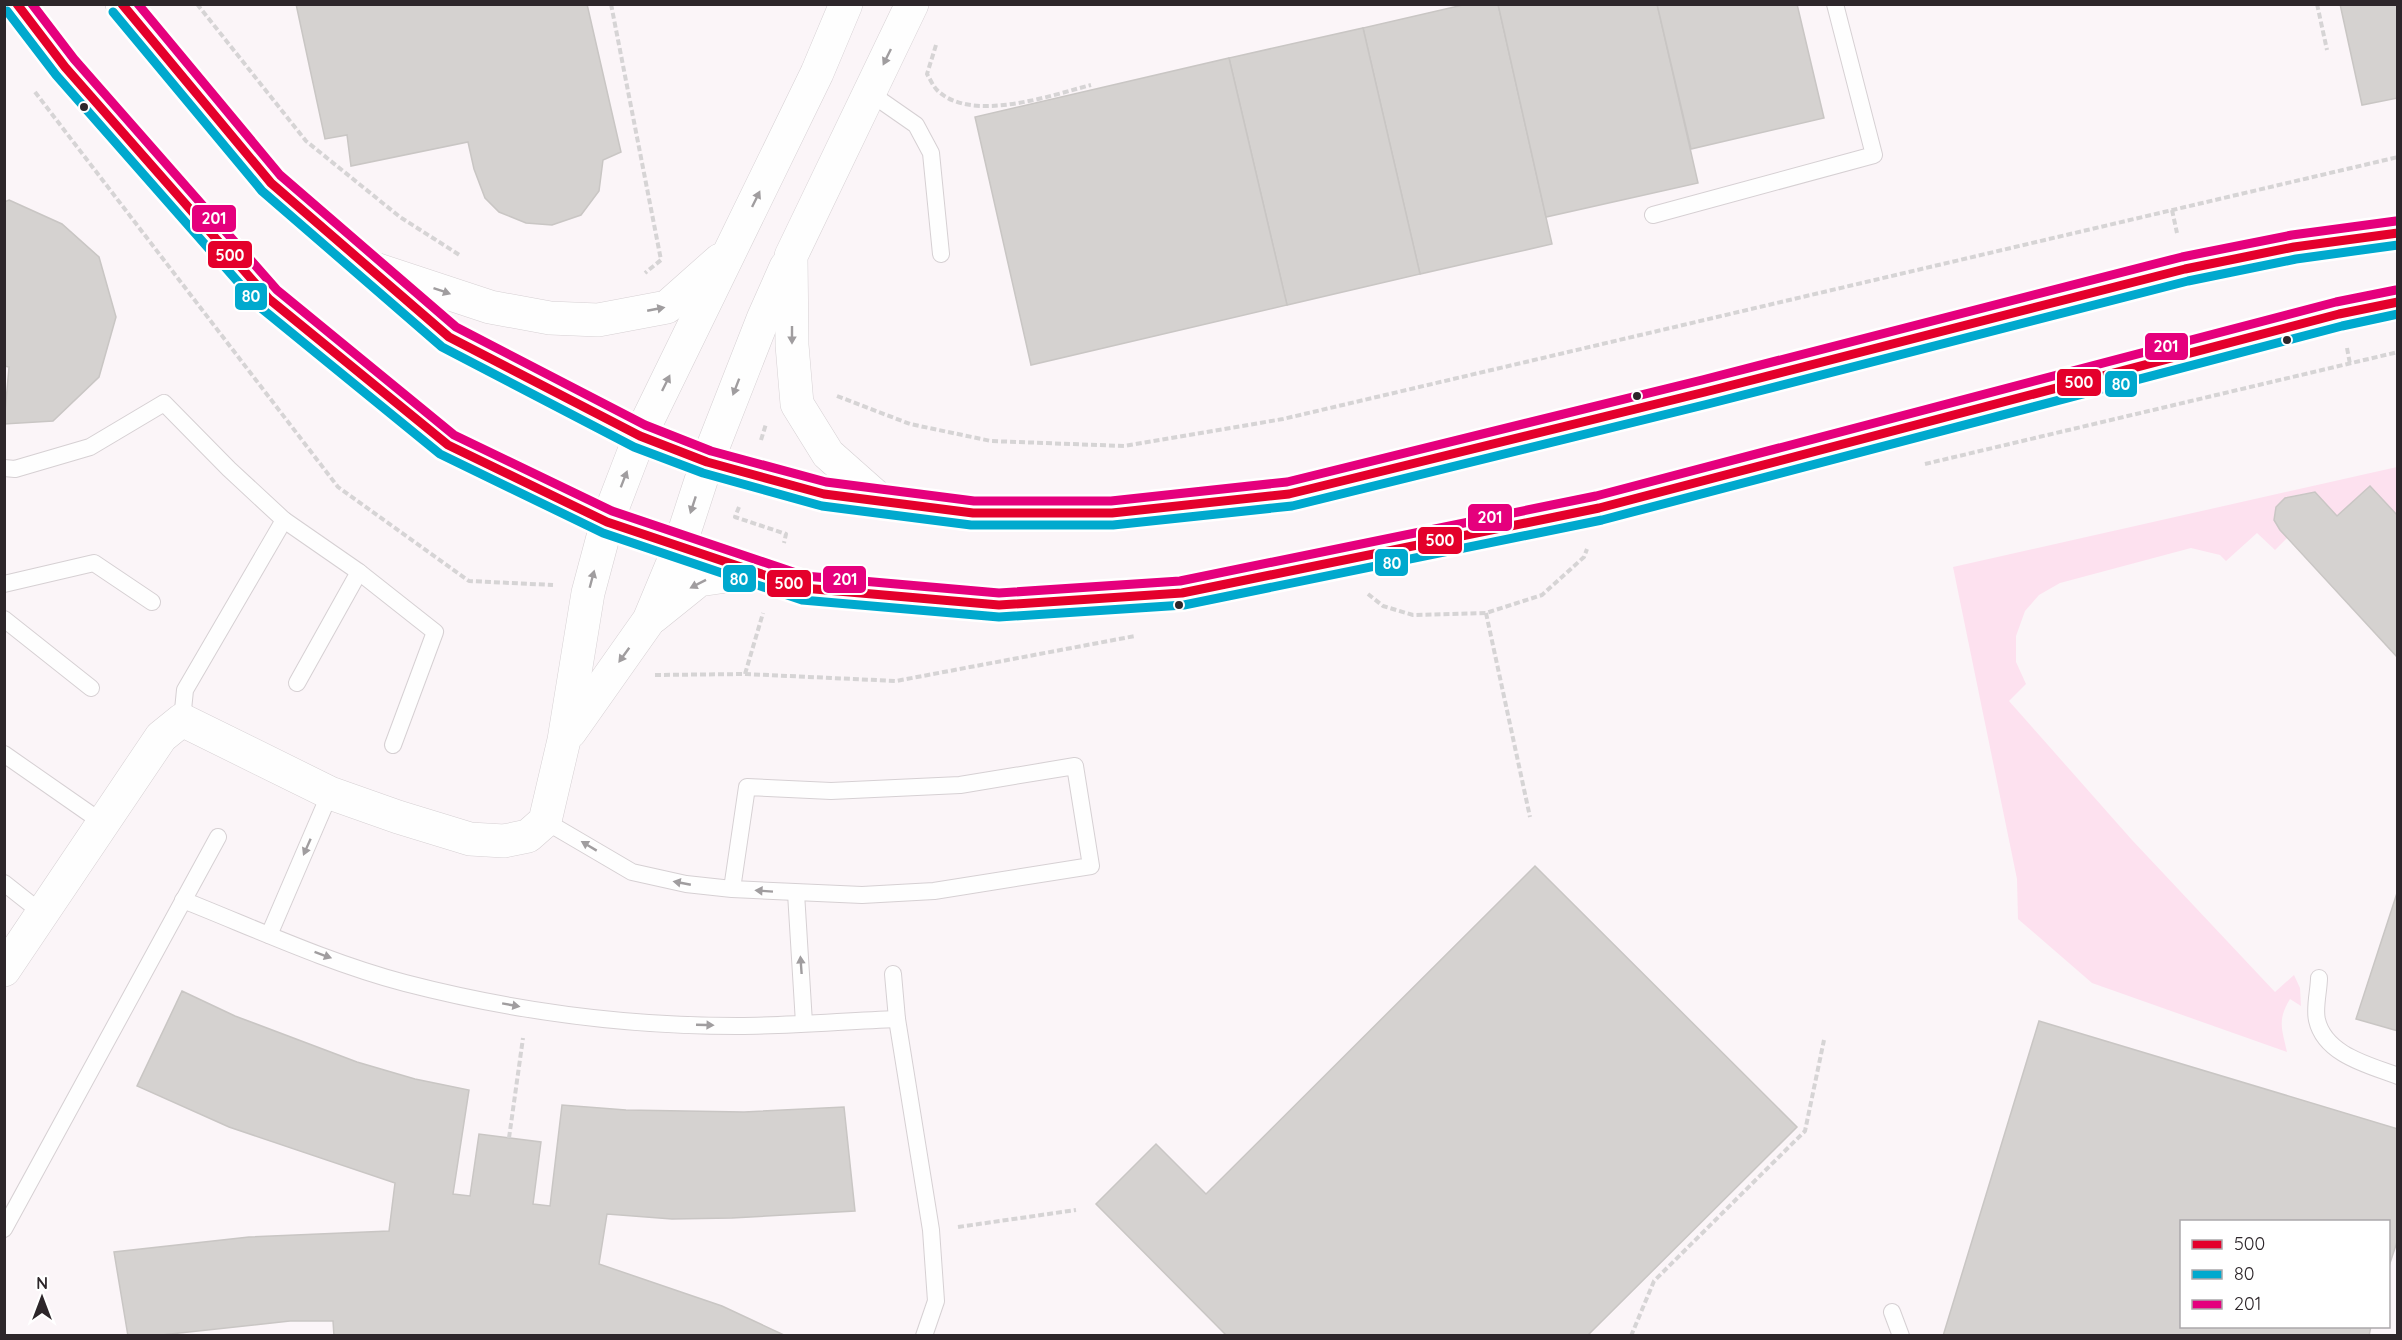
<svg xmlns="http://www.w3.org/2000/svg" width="2402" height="1340" font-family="Quicksand,sans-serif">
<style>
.green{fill:#fde1ef}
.building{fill:#d5d2d0;stroke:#c9c6c4;stroke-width:1.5}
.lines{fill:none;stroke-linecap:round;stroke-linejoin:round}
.lane-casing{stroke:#d6d0d3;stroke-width:18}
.street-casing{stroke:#d6d0d3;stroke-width:34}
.highway-casing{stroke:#d6d0d3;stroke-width:34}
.path{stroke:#d6d4d5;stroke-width:4;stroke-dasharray:6 3;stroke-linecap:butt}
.lane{stroke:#fefefe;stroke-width:16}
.street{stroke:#fefefe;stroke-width:33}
.highway{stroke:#fefefe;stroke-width:33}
.bus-1-casing{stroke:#fff;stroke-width:14}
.bus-2-casing{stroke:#fff;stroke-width:14}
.bus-3-casing{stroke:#fff;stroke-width:14}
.bus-1{stroke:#e4002b;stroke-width:9}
.bus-2{stroke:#00a9ce;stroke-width:9}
.bus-3{stroke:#e5007d;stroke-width:9}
.oneway{fill:#a09d9f}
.bus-dot{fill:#2d262a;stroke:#fff;stroke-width:2}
.line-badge{stroke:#fff;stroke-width:2}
.badge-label{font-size:16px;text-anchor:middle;font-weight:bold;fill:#fff}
</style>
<rect width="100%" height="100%" fill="#fbf5f8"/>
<path class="green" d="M 2397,467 L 2397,516 L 2370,486 L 2337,516 L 2315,492 C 2293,496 2277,494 2274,520 L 2287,538 L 2275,550 L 2257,533 L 2226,561 L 2220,555 L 2191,548 L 2060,583 L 2039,595 L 2025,611 L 2016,636 L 2016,662 L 2026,684 L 2009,701 L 2132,840 L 2275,992 L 2294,975 L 2300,988 L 2301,1006 L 2290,999 C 2277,1020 2282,1029 2287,1052 L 2092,983 L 2018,919 L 2017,879 L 1953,567 Z"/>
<g class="building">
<path d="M 296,4 L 587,4 L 621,152 L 603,160 L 599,191 L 581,215 L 552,225 L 526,223 L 499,212 L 485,198 L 474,169 L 468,142 L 351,166 L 347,135 L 325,139 Z"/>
<path d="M 1467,4 L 1498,4 L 1552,244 L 1420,274 L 1363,28 Z"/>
<path d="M 1498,4 L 1657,4 L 1698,183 L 1546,217 Z"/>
<path d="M 1657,4 L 1797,4 L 1824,118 L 1691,149 Z"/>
<path d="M 2340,4 L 2398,4 L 2398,98 L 2362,105 Z"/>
<path d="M 1363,28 L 1420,274 L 1287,305 L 1229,58 Z"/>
<path d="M 1229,58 L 1287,305 L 1031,365 L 975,117 Z"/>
<path d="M 9,200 L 62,224 L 99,257 L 116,317 L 99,377 L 53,421 L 4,424 L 9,367 L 4,366 L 4,202 Z"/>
<path d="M 2370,486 L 2398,516 L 2398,658 L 2280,530 L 2274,520 L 2276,507 L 2285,498 L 2315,492 L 2337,516 Z"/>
<path d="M 1535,866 L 1797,1127 L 1587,1336 L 1227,1336 L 1096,1204 L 1156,1144 L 1206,1194 Z"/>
<path d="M 2398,890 L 2398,1031 L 2356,1019 Z"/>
<path d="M 182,991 L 235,1016 L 357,1062 L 415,1079 L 469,1090 L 453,1194 L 470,1196 L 479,1134 L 541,1142 L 533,1204 L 550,1206 L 562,1105 L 626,1110 L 744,1112 L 844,1107 L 855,1211 L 732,1218 L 672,1219 L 607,1214 L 599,1264 L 722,1306 L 786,1336 L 334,1336 L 333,1321 L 290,1321 L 152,1336 L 128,1336 L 114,1252 L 249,1237 L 389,1231 L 395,1183 L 229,1127 L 137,1086 Z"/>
<path d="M 2039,1021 L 2398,1129 L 2398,1239 L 2388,1269 L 2388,1222 L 2182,1222 L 2182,1326 L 2371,1326 L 2369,1336 L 1943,1336 Z"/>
</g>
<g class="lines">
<g class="lane-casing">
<g id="lane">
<path d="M 870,93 L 916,125 L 931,153 L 941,254"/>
<path d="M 1653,215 L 1874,155 L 1835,4"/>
<path d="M 4,468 L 15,469 L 90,447 L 164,403 L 229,469 L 284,520 L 185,690 L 182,720"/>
<path d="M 284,520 L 359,572 L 435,632 L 393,745"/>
<path d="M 4,584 L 94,563 L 152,602"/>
<path d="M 4,619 L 91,688"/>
<path d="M 297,683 L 359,572"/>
<path d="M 4,754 L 103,823"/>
<path d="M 545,821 L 632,872 L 686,884 L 732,889 L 862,895 L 934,891 L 1091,866 L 1075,766 L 960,785 L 831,791 L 747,787 L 732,889"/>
<path d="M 4,883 L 42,913"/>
<path d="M 796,893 L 804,1023"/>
<path d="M 183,900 C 256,929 329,963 405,983 C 513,1011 626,1026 738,1026 C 791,1026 844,1021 897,1019"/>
<path d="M 269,935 L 330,793"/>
<path d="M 893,974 L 897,1019 L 931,1230 L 936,1301 L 924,1336"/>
<path d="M 2319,978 C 2319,990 2314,1008 2317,1020 C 2325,1055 2369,1065 2398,1076"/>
<path d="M 4,1229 L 218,837"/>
<path d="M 1892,1312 L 1901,1336"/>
</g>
</g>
<g class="street-casing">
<g id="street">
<path d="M 366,266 L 490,307 L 550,318 L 598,320 L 667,307 L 720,260"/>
<path d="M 881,501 L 828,454 L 797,404 L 792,345 L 791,256 L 912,4"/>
<path d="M 653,617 L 699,580 L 754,572"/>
<path d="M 570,732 L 649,620 L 679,548 L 707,462 L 763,319 L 786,267"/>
<path d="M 4,970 L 161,737 L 182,720 L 330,793 L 398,817 L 470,839 L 504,841 L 528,836 L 545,821 L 564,740 L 588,593 L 607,522 L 640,436 L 817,73 L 846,4"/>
</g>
</g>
<g class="highway-casing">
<g id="highway">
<path d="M 17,4 L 65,67 L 269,299 L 448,445 L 607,522 L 803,588 L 999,605 L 1182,593 L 1599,508 L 2339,314 L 2398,302"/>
<path d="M 122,4 L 271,183 L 449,337 L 640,436 L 707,462 L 824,494 L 973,513 L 1112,513 L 1289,494 L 1705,392 L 2185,269 L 2294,247 L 2398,233"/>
</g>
</g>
<g class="path">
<path d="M 197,4 L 306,141 L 400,217 L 461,256"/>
<path d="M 611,4 L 661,260 L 645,273"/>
<path d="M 2317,4 L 2327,50"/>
<path d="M 936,45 L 927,74 C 930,79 933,86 937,90 C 971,124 1052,95 1091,85"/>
<path d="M 35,92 L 338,487 L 469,581 L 553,585"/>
<path d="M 2172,210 L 2177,233"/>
<path d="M 2347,348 L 2350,364"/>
<path d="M 837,396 L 910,424 L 991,441 L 1124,446 L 1283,419 L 2398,157"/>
<path d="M 761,440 L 766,424"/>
<path d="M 1925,464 L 2398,352"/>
<path d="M 739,507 L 735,517 L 786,534 L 784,543"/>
<path d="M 1368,594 L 1383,606 L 1413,615 L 1486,613 L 1542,595 L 1584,557 L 1587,549"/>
<path d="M 1486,613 L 1530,817"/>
<path d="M 745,674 L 763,613"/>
<path d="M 655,675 L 745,674 L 896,681 L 1135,636"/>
<path d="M 509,1138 L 523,1038"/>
<path d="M 958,1227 L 1076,1210"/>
<path d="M 1631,1336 L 1654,1281 L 1805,1131 L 1824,1040"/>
</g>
<use href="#lane" class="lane"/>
<use href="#street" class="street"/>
<use href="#highway" class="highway"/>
<g class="bus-1-casing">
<g id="bus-1">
<path d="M 17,4 L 65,67 L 269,299 L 448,445 L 607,522 L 803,588 L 999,605 L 1182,593 L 1599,508 L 2339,314 L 2398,302"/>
<path d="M 122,4 L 271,183 L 449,337 L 640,436 L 707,462 L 824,494 L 973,513 L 1112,513 L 1289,494 L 1705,392 L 2185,269 L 2294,247 L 2398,233"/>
</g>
</g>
<g class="bus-2-casing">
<g id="bus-2">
<path d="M 7,11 L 56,75 L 261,308 L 440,454 L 603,533 L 802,600 L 999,617 L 1184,605 L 1602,520 L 2342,326 L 2398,314"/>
<path d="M 113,12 L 262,191 L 442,347 L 634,447 L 703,473 L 822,506 L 971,525 L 1113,525 L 1292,506 L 1708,404 L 2188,281 L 2296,259 L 2398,245"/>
</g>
</g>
<g class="bus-3-casing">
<g id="bus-3">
<path d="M 32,4 L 74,59 L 277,290 L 454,435 L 612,511 L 805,576 L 999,593 L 1180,581 L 1596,496 L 2336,302 L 2396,290"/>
<path d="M 138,4 L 280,175 L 456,327 L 645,425 L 711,451 L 826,482 L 974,501 L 1111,501 L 1287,482 L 1702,380 L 2182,257 L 2292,235 L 2396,221"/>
</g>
</g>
<use href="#bus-1" class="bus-1"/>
<use href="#bus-2" class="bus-2"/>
<use href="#bus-3" class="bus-3"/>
</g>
<defs><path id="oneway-solid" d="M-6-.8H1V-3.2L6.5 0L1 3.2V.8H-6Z" transform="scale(1.5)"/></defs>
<g class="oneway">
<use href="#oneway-solid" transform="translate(887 57) rotate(116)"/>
<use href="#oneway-solid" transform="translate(756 199) rotate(-64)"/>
<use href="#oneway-solid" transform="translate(442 291) rotate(19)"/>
<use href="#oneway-solid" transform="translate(656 309) rotate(-11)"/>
<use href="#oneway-solid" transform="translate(792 335) rotate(90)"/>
<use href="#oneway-solid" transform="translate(666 383) rotate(-64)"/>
<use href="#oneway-solid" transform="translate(736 387) rotate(111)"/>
<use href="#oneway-solid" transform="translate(624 479) rotate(-69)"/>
<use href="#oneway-solid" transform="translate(693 505) rotate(108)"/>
<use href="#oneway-solid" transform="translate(592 579) rotate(-75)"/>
<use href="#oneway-solid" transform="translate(698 584) rotate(153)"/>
<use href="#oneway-solid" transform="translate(624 655) rotate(126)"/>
<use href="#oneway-solid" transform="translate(589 846) rotate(-149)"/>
<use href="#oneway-solid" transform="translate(307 847) rotate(114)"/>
<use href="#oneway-solid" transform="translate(682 883) rotate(-169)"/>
<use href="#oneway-solid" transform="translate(764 891) rotate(-176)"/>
<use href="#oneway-solid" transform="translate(323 955) rotate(20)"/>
<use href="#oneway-solid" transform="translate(801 965) rotate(-94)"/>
<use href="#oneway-solid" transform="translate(511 1005) rotate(10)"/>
<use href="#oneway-solid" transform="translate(705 1025) rotate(2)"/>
</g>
<g class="bus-dot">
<circle cx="84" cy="107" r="5"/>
<circle cx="2287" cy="340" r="5"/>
<circle cx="1637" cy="396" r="5"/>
<circle cx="1179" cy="605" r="5"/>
</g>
<g class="line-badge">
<rect x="191" y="204" width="46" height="29" rx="6" fill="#e5007d"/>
<rect x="207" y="240" width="46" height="29" rx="6" fill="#e4002b"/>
<rect x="234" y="282" width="34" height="29" rx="6" fill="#00a9ce"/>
<rect x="2144" y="332" width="45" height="29" rx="6" fill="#e5007d"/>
<rect x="2056" y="368" width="46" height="29" rx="6" fill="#e4002b"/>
<rect x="2104" y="370" width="34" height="28" rx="6" fill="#00a9ce"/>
<rect x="1467" y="503" width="46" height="29" rx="6" fill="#e5007d"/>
<rect x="1417" y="526" width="46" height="29" rx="6" fill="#e4002b"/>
<rect x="1374" y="548" width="35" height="29" rx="6" fill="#00a9ce"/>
<rect x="722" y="564" width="35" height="29" rx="6" fill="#00a9ce"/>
<rect x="822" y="565" width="45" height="29" rx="6" fill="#e5007d"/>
<rect x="766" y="569" width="46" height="29" rx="6" fill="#e4002b"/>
</g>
<g class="badge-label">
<text x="214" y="224">201</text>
<text x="230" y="261">500</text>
<text x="251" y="302">80</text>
<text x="2166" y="352">201</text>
<text x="2079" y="388">500</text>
<text x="2121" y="390">80</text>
<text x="1490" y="523">201</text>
<text x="1440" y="546">500</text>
<text x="1392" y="569">80</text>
<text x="739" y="585">80</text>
<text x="845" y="585">201</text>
<text x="789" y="589">500</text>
</g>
<rect width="2402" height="1340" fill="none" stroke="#2d262a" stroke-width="12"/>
<rect x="2180" y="1220" width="210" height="108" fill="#ffffff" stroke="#aba8aa" stroke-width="1.5"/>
<rect x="2192" y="1240" width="30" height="9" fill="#e4002b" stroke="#aba8aa" stroke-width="1.5"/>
<text x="2234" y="1250" font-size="18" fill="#2d262a">500</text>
<rect x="2192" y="1270" width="30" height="9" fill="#00a9ce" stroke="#aba8aa" stroke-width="1.5"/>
<text x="2234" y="1280" font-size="18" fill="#2d262a">80</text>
<rect x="2192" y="1300" width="30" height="9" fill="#e5007d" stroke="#aba8aa" stroke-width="1.5"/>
<text x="2234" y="1310" font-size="18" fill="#2d262a">201</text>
<g transform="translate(42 1298)" stroke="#ffffff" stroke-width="4.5" paint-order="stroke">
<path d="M0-4.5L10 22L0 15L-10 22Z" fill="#2d262a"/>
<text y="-9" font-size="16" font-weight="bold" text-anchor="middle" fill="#2d262a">N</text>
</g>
</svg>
